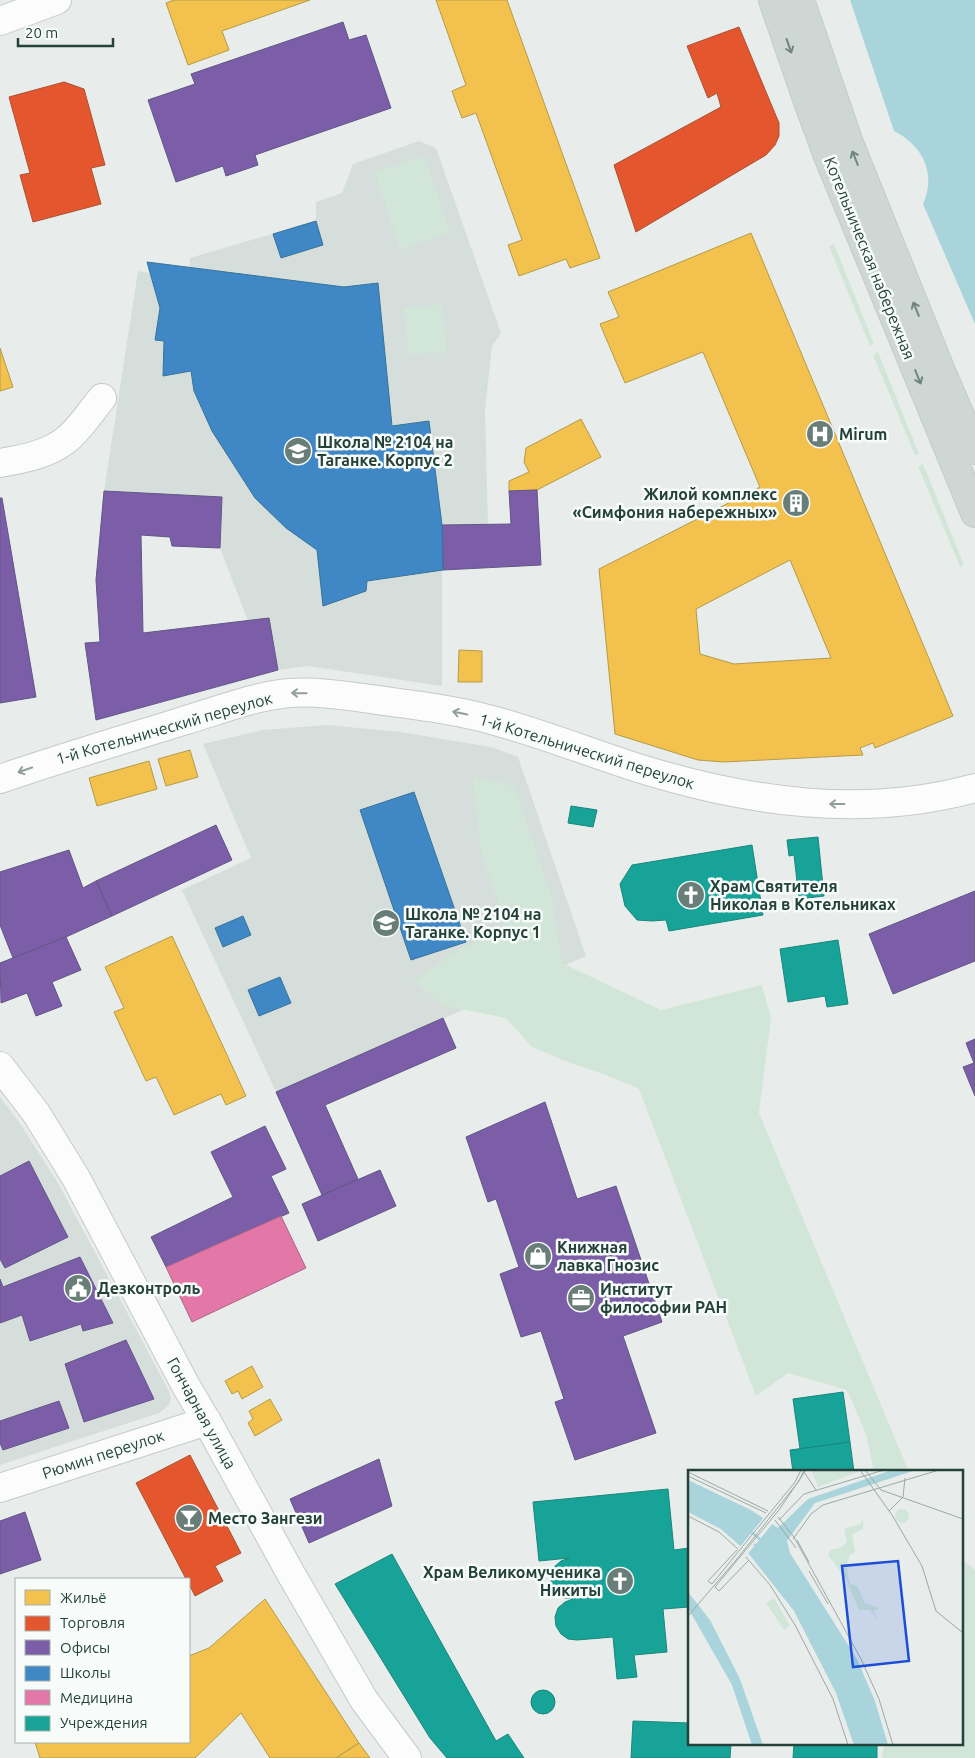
<svg xmlns="http://www.w3.org/2000/svg" width="975" height="1758" font-family="Ubuntu,sans-serif">
<style>
.built{fill:#d6dedb}
.green{fill:#d1e6d8}
.water{fill:#a9d4db}
.homes{fill:#f2c14e;stroke:#b49b48;fill-rule:evenodd}
.shops{fill:#e4572e;stroke:#aa5132}
.offices{fill:#7b5ea7;stroke:#615686}
.schools{fill:#3f88c5;stroke:#37739b}
.health{fill:#e377a8;stroke:#aa6787}
.public{fill:#17a398;stroke:#1b867c}
.lines{fill:none;stroke-linecap:round;stroke-linejoin:round}
.minor-casing{stroke:#c5cac8;stroke-width:30}
.major-casing{stroke:#c3ccc9;stroke-width:30}
.minor{stroke:#fcfcfc;stroke-width:28}
.major{stroke:#cfd7d5;stroke-width:28}
.oneway{stroke:#718580}
.oneway2{stroke:#909f9b}
.labels{text-anchor:middle;dominant-baseline:central;stroke-width:5;stroke-linejoin:round;paint-order:stroke}
.street-label{font-size:16px;fill:#24423a;stroke:#f7fbf9}
.poi-label{font-size:16px;font-weight:bold;fill:#24423a;stroke:#f7fbf9;text-anchor:start}
.inset-river{fill:none;stroke:#a9d4db;stroke-width:2.5}
.inset-road{fill:none;stroke:#9aa9a4;stroke-width:1}
.view{fill:#1d4ed8;fill-opacity:0.15;stroke:#1d4ed8;stroke-width:2.5}
.inset-edge{fill:none;stroke:#24423a;stroke-width:2.5}
</style>
<rect width="100%" height="100%" fill="#e8edeb"/>
<g class="built">
<path d="M 419,141 L 436,148 L 501,333 L 492,346 L 485,410 L 488,525 L 442,525 L 442,686 L 308,666 L 278,670 L 269,618 L 248,621 L 220,548 L 222,497 L 104,491 L 138,271 L 150,273 L 147,262 L 189,268 L 190,258 L 316,221 L 316,202 L 342,193 L 353,164 Z"/>
<path d="M 327,725 L 401,732 L 491,747 L 518,757 L 586,956 L 276,1092 L 182,890 L 251,858 L 203,744 L 262,730 Z"/>
<path d="M 0,1097 L 19,1122 L 58,1183 L 169,1391 L 171,1398 L 169,1405 L 159,1413 L 0,1465 Z"/>
</g>
<g class="green">
<path d="M 424,156 L 450,233 L 400,249 L 375,172 Z"/>
<path d="M 834,244 L 874,344 L 870,346 L 829,246 Z"/>
<path d="M 442,304 L 447,351 L 409,355 L 404,308 Z"/>
<path d="M 878,352 L 919,454 L 915,455 L 873,355 Z"/>
<path d="M 923,464 L 964,565 L 960,567 L 918,466 Z"/>
<path d="M 473,777 L 514,786 L 551,895 L 562,963 L 661,1010 L 762,985 L 771,1018 L 759,1113 L 909,1472 L 874,1472 L 866,1434 L 847,1390 L 788,1373 L 756,1396 L 639,1089 L 603,1074 L 565,1061 L 532,1047 L 506,1018 L 445,1006 L 414,982 L 455,951 L 507,928 L 481,851 Z"/>
<path d="M 961,1559 L 975,1570 L 975,1758 L 882,1758 L 884,1744 L 961,1744 Z"/>
</g>
<path class="water" d="M 850,0 L 975,0 L 975,324 L 923,204 C 937,173 922,145 894,131 Z"/>
<g class="homes">
<path d="M 174,0 L 310,0 L 222,31 L 229,50 L 188,65 L 166,3 Z"/>
<path d="M 436,0 L 507,0 L 600,258 L 570,268 L 566,259 L 519,276 L 508,245 L 522,240 L 476,113 L 462,118 L 457,105 L 452,91 L 466,85 Z"/>
<path d="M 751,233 L 953,716 L 875,748 L 873,743 L 860,748 L 863,755 L 724,762 L 698,760 L 615,734 L 599,569 L 760,487 L 703,352 L 625,383 L 600,324 L 619,317 L 608,292 ZM 790,560 L 831,658 L 734,664 L 700,654 L 696,609 Z"/>
<path d="M 0,348 L 13,387 L 0,391 Z"/>
<path d="M 581,419 L 601,457 L 537,490 L 509,491 L 509,481 L 529,472 L 524,462 L 526,448 Z"/>
<path d="M 459,650 L 482,651 L 482,682 L 458,682 Z"/>
<path d="M 190,750 L 198,777 L 166,786 L 158,759 Z"/>
<path d="M 149,761 L 157,789 L 97,806 L 89,778 Z"/>
<path d="M 172,936 L 246,1096 L 226,1105 L 221,1094 L 174,1115 L 156,1077 L 146,1081 L 114,1012 L 124,1008 L 105,967 Z"/>
<path d="M 252,1366 L 263,1387 L 242,1399 L 238,1391 L 232,1394 L 225,1381 Z"/>
<path d="M 270,1399 L 282,1420 L 255,1436 L 248,1423 L 253,1419 L 249,1411 Z"/>
<path d="M 265,1599 L 359,1743 L 336,1758 L 270,1758 L 241,1713 L 195,1758 L 40,1758 L 35,1742 L 189,1742 L 189,1656 L 209,1648 Z"/>
<path d="M 359,1743 L 370,1758 L 336,1758 Z"/>
</g>
<g class="shops">
<path d="M 739,27 L 779,123 L 779,136 L 775,145 L 766,155 L 636,232 L 614,165 L 721,107 L 717,93 L 708,98 L 687,46 Z"/>
<path d="M 64,82 L 84,89 L 105,165 L 91,168 L 101,204 L 33,222 L 20,175 L 30,173 L 9,97 Z"/>
<path d="M 190,1455 L 241,1553 L 215,1566 L 223,1581 L 195,1596 L 189,1584 L 189,1579 L 186,1579 L 136,1483 Z"/>
</g>
<g class="offices">
<path d="M 343,22 L 349,40 L 366,35 L 391,108 L 255,155 L 258,165 L 226,176 L 223,166 L 176,182 L 148,100 L 195,84 L 191,74 Z"/>
<path d="M 537,490 L 541,565 L 443,570 L 442,525 L 511,524 L 509,491 Z"/>
<path d="M 104,491 L 222,497 L 220,548 L 172,546 L 170,537 L 141,535 L 143,633 L 269,618 L 278,670 L 96,720 L 85,643 L 100,642 L 96,580 Z"/>
<path d="M 0,498 L 2,498 L 36,697 L 0,703 Z"/>
<path d="M 216,825 L 232,860 L 112,916 L 96,881 Z"/>
<path d="M 69,850 L 83,888 L 96,881 L 112,916 L 66,937 L 13,958 L 0,925 L 0,872 Z"/>
<path d="M 975,891 L 975,961 L 893,994 L 869,934 Z"/>
<path d="M 66,937 L 81,970 L 52,982 L 62,1006 L 36,1016 L 27,993 L 1,1003 L 0,963 Z"/>
<path d="M 443,1018 L 456,1048 L 325,1105 L 358,1179 L 322,1195 L 276,1092 Z"/>
<path d="M 975,1039 L 975,1096 L 963,1067 L 974,1063 L 966,1043 Z"/>
<path d="M 545,1102 L 577,1199 L 616,1186 L 662,1322 L 623,1336 L 656,1433 L 575,1460 L 555,1402 L 564,1399 L 541,1331 L 521,1337 L 500,1274 L 519,1267 L 496,1199 L 488,1202 L 466,1137 Z"/>
<path d="M 265,1126 L 286,1169 L 271,1176 L 289,1213 L 166,1267 L 151,1237 L 233,1197 L 211,1152 Z"/>
<path d="M 29,1161 L 68,1237 L 5,1268 L 0,1259 L 0,1176 Z"/>
<path d="M 380,1170 L 396,1206 L 318,1241 L 302,1204 Z"/>
<path d="M 80,1257 L 113,1323 L 83,1331 L 81,1324 L 30,1341 L 22,1315 L 0,1323 L 0,1279 L 3,1287 Z"/>
<path d="M 126,1340 L 154,1399 L 84,1422 L 65,1364 Z"/>
<path d="M 59,1401 L 69,1428 L 3,1450 L 0,1443 L 0,1421 Z"/>
<path d="M 379,1459 L 392,1506 L 309,1543 L 290,1499 Z"/>
<path d="M 25,1512 L 41,1560 L 0,1574 L 0,1521 Z"/>
</g>
<g class="schools">
<path d="M 316,221 L 323,245 L 281,258 L 273,234 Z"/>
<path d="M 147,262 L 344,287 L 378,283 L 392,426 L 429,421 L 442,525 L 443,570 L 367,581 L 366,591 L 323,606 L 317,550 L 286,528 L 255,498 L 212,431 L 194,391 L 191,371 L 163,376 L 164,341 L 155,340 L 160,308 Z"/>
<path d="M 414,792 L 466,942 L 411,960 L 360,810 Z"/>
<path d="M 243,916 L 251,935 L 223,947 L 215,928 Z"/>
<path d="M 280,977 L 291,1003 L 259,1016 L 248,990 Z"/>
</g>
<path class="health" d="M 281,1216 L 306,1268 L 192,1322 L 166,1267 Z"/>
<g class="public">
<path d="M 571,806 L 597,810 L 593,827 L 568,823 Z"/>
<path d="M 818,837 L 824,896 L 799,899 L 794,855 L 789,856 L 787,840 Z"/>
<path d="M 752,845 L 763,915 L 669,931 L 666,920 L 652,921 L 637,920 L 625,906 L 620,884 L 632,865 Z"/>
<path d="M 838,940 L 848,1004 L 827,1007 L 825,996 L 788,1002 L 780,949 Z"/>
<path d="M 843,1392 L 850,1442 L 800,1449 L 793,1399 Z"/>
<path d="M 850,1442 L 854,1472 L 793,1472 L 790,1450 Z"/>
<path d="M 668,1489 L 674,1550 L 689,1548 L 689,1607 L 663,1609 L 667,1652 L 634,1655 L 637,1677 L 617,1679 L 613,1637 L 577,1640 L 568,1639 L 561,1634 L 556,1626 L 555,1617 L 558,1608 L 565,1602 L 573,1599 L 564,1598 L 556,1593 L 551,1585 L 551,1576 L 554,1567 L 561,1561 L 569,1558 L 539,1561 L 533,1502 Z"/>
<path d="M 392,1554 L 496,1741 L 508,1734 L 524,1758 L 447,1758 L 430,1738 L 335,1584 Z"/>
<circle cx="543" cy="1702" r="12"/>
<path d="M 633,1721 L 689,1723 L 689,1744 L 731,1744 L 730,1758 L 631,1758 Z"/>
<path d="M 794,1744 L 877,1744 L 877,1758 L 793,1758 Z"/>
</g>
<g class="lines">
<g class="minor-casing">
<g id="minor">
<path d="M 0,21 L 57,0"/>
<path d="M 0,463 C 23,459 47,455 66,440 C 79,430 92,410 102,398"/>
<path d="M 0,779 C 61,758 122,740 183,721 C 217,711 254,696 290,693 C 321,691 354,697 385,701 C 423,706 462,711 499,722 C 546,735 591,753 638,768 C 747,802 863,819 975,788"/>
<path d="M 0,1066 L 36,1113 L 76,1178 L 186,1386 L 209,1425 L 291,1574 L 364,1700 L 407,1758"/>
<path d="M 0,1488 L 207,1421"/>
</g>
</g>
<g class="major-casing">
<g id="major">
<path d="M 773,0 L 807,99 L 828,156 L 975,513"/>
<path d="M 800,0 L 849,143 L 943,376 L 975,450"/>
</g>
</g>
<use href="#minor" class="minor"/>
<use href="#major" class="major"/>
</g>
<defs><path id="oneway-shaft" d="M-6 0H5M1.5-3L5.5 0L1.5 3" fill="none" stroke-width="1.6" stroke-linecap="round" stroke-linejoin="round" transform="scale(1.25)"/></defs>
<g class="oneway">
<use href="#oneway-shaft" transform="translate(789 46) rotate(71)"/>
<use href="#oneway-shaft" transform="translate(855 158) rotate(-112)"/>
<use href="#oneway-shaft" transform="translate(916 309) rotate(-112)"/>
<use href="#oneway-shaft" transform="translate(918 377) rotate(68)"/>
</g>
<g class="oneway2">
<use href="#oneway-shaft" transform="translate(299 693) rotate(-179)"/>
<use href="#oneway-shaft" transform="translate(460 713) rotate(-169)"/>
<use href="#oneway-shaft" transform="translate(25 770) rotate(161)"/>
<use href="#oneway-shaft" transform="translate(837 804) rotate(-180)"/>
</g>
<defs>
<g id="hospital-disc" transform="scale(1.4375)"><circle r="9.5" fill="#697e78" stroke="#f7fbf9"/><path d="M-5-5h3v3.5h4V-5h3V5h-3V1.5h-4V5h-3Z" fill="#fff"/></g>
<g id="school-disc" transform="scale(1.4375)"><circle r="9.5" fill="#697e78" stroke="#f7fbf9"/><path d="M0-5L7-2L0 1L-7-2ZM-4 1L0 2.5L4 1V4Q0 6-4 4Z" fill="#fff"/></g>
<g id="building-disc" transform="scale(1.4375)"><circle r="9.5" fill="#697e78" stroke="#f7fbf9"/><path d="M-4-6H4V6H1V3H-1V6H-4ZM-2.5-4.3h1.7v1.8h-1.7ZM.8-4.3h1.7v1.8H.8ZM-2.5-1h1.7V.8h-1.7ZM.8-1h1.7V.8H.8Z" fill="#fff"/></g>
<g id="church-disc" transform="scale(1.4375)"><circle r="9.5" fill="#697e78" stroke="#f7fbf9"/><path d="M-1.2-6h2.4v3.5h3.3v2.4h-3.3V6h-2.4V-.1h-3.3v-2.4h3.3Z" fill="#fff"/></g>
<g id="shop-disc" transform="scale(1.4375)"><circle r="9.5" fill="#697e78" stroke="#f7fbf9"/><path d="M-5-2.5h2.3a2.7 3.5 0 0 1 5.4 0H5L5.5 6h-11ZM-1.5-2.5h3a1.5 2.3 0 0 0-3 0Z" fill="#fff"/></g>
<g id="civic-disc" transform="scale(1.4375)"><circle r="9.5" fill="#697e78" stroke="#f7fbf9"/><path d="M-.6-6.5H3V-4.5H.6V-3L4-1V1h2V6H-6V1h2V-1L-.6-3ZM-1.2 2.5V6h2.4V2.5Z" fill="#fff"/></g>
<g id="office-disc" transform="scale(1.4375)"><circle r="9.5" fill="#697e78" stroke="#f7fbf9"/><path d="M-6-3h4V-5.5h4V-3h4V5H-6ZM-1-4.5V-3h2v-1.5ZM-6 0V1H6V0Z" fill="#fff"/></g>
<g id="bar-disc" transform="scale(1.4375)"><circle r="9.5" fill="#697e78" stroke="#f7fbf9"/><path d="M-6-5H6L.8 .8V4.5H3.5V6h-7V4.5H-.8V.8Z" fill="#fff"/></g>
</defs>
<g fill-rule="evenodd">
<use href="#hospital-disc" x="820" y="434"/>
<use href="#school-disc" x="298" y="451"/>
<use href="#building-disc" x="796" y="503"/>
<use href="#church-disc" x="691" y="895"/>
<use href="#school-disc" x="386" y="923"/>
<use href="#shop-disc" x="538" y="1256"/>
<use href="#civic-disc" x="78" y="1288"/>
<use href="#office-disc" x="581" y="1298"/>
<use href="#bar-disc" x="189" y="1518"/>
<use href="#church-disc" x="620" y="1581"/>
</g>
<g class="labels">
<g class="street-label">
<text transform="translate(870 258) rotate(68)">Котельническая набережная</text>
<text transform="translate(164 728) rotate(-16)">1-й Котельнический переулок</text>
<text transform="translate(587 751) rotate(17)">1-й Котельнический переулок</text>
<text transform="translate(202 1413) rotate(61)">Гончарная улица</text>
<text transform="translate(103 1454) rotate(-18)">Рюмин переулок</text>
</g>
<g class="poi-label">
<text x="839" y="434">Mirum</text>
<text x="317" y="442">Школа № 2104 на<tspan x="317" dy="18">Таганке. Корпус 2</tspan></text>
<text x="777" y="494" text-anchor="end">Жилой комплекс<tspan x="777" dy="18">«Симфония набережных»</tspan></text>
<text x="710" y="886">Храм Святителя<tspan x="710" dy="18">Николая в Котельниках</tspan></text>
<text x="405" y="914">Школа № 2104 на<tspan x="405" dy="18">Таганке. Корпус 1</tspan></text>
<text x="557" y="1247">Книжная<tspan x="557" dy="18">лавка Гнозис</tspan></text>
<text x="97" y="1288">Дезконтроль</text>
<text x="600" y="1289">Институт<tspan x="600" dy="18">философии РАН</tspan></text>
<text x="208" y="1518">Место Зангези</text>
<text x="601" y="1572" text-anchor="end">Храм Великомученика<tspan x="601" dy="18">Никиты</tspan></text>
</g>
</g>
<g transform="translate(688 1470)">
<rect width="275" height="275" fill="#e8edeb"/>
<path d="M 123,0 L 169,0 L 170,2 L 130,17 ZM207 46a7 7 0 1 1 14 0a7 7 0 1 1-14 0ZM 175,50 L 175,59 L 164,64 L 167,82 L 161,86 L 159,101 L 162,114 L 169,116 L 177,133 L 191,138 L 186,141 L 189,150 L 182,140 L 171,140 L 158,109 L 140,85 L 142,80 L 152,78 L 159,72 L 156,59 L 172,54 ZM 86,128 L 102,156 L 96,160 L 78,133 Z" fill="#d1e6d8"/>
<path d="M 204,0 L 228,0 L 127,33 L 99,71 L 102,83 L 169,189 L 187,231 L 200,275 L 166,275 L 148,223 L 106,141 L 61,84 L 33,59 L 0,42 L 0,10 L 63,40 L 90,58 L 120,29 ZM 0,122 L 22,150 L 52,209 L 75,275 L 64,275 L 44,215 L 0,138 Z" fill="#a9d4db"/>
<path d="M 77,46 L 86,52 L 58,86 L 51,78 Z" fill="#e8edeb"/>
<path class="inset-river" d="M 0,15 L 13,17 L 18,35 L 53,54 L 83,78 L 118,127 L 180,245 L 188,275M 0,32 L 59,68M 66,74 L 77,81 L 149,200 L 174,275"/>
<path class="inset-road" d="M 172,0 L 204,45 L 234,96 L 248,141 L 275,163M 177,0 L 193,20 L 275,49M 0,2 L 80,41M 116,2 L 128,20M 0,6 L 78,43M 201,41 L 215,27 L 217,8M 0,46 L 31,62 L 50,79M 90,47 L 106,67 L 173,189 L 191,229 L 205,275M 87,50 L 108,78M 91,50 L 116,24 L 196,0M 105,69 L 123,44 L 135,35 L 251,0M 109,70 L 121,92M 49,80 L 20,111 L 24,114 L 107,12 L 113,0M 58,87 L 82,115 L 107,155 L 145,229 L 160,275M 61,90 L 31,121 L 27,117 L 91,40 L 118,0M 121,101 L 140,134M 0,146 L 48,90 L 111,11 L 116,0"/>
<path class="view" d="M 210,91 L 221,191 L 165,197 L 154,96 Z"/>
<rect width="275" height="275" class="inset-edge"/>
</g>
<rect x="15" y="1578" width="175" height="165" fill="#f7fbf9" stroke="#a3b1ad"/>
<rect x="25" y="1590" width="25" height="15" fill="#f2c14e" stroke="#a3b1ad"/>
<text x="60" y="1603" font-size="15" fill="#24423a">Жильё</text>
<rect x="25" y="1616" width="25" height="15" fill="#e4572e" stroke="#a3b1ad"/>
<text x="60" y="1628" font-size="15" fill="#24423a">Торговля</text>
<rect x="25" y="1640" width="25" height="15" fill="#7b5ea7" stroke="#a3b1ad"/>
<text x="60" y="1653" font-size="15" fill="#24423a">Офисы</text>
<rect x="25" y="1666" width="25" height="15" fill="#3f88c5" stroke="#a3b1ad"/>
<text x="60" y="1678" font-size="15" fill="#24423a">Школы</text>
<rect x="25" y="1690" width="25" height="15" fill="#e377a8" stroke="#a3b1ad"/>
<text x="60" y="1703" font-size="15" fill="#24423a">Медицина</text>
<rect x="25" y="1716" width="25" height="15" fill="#17a398" stroke="#a3b1ad"/>
<text x="60" y="1728" font-size="15" fill="#24423a">Учреждения</text>
<path d="M18 38v8h95v-8" fill="none" stroke="#24423a" stroke-width="2.5"/>
<text x="25" y="38" font-size="15" fill="#24423a" stroke="#f7fbf9" stroke-width="4" paint-order="stroke">20 m</text>
</svg>
